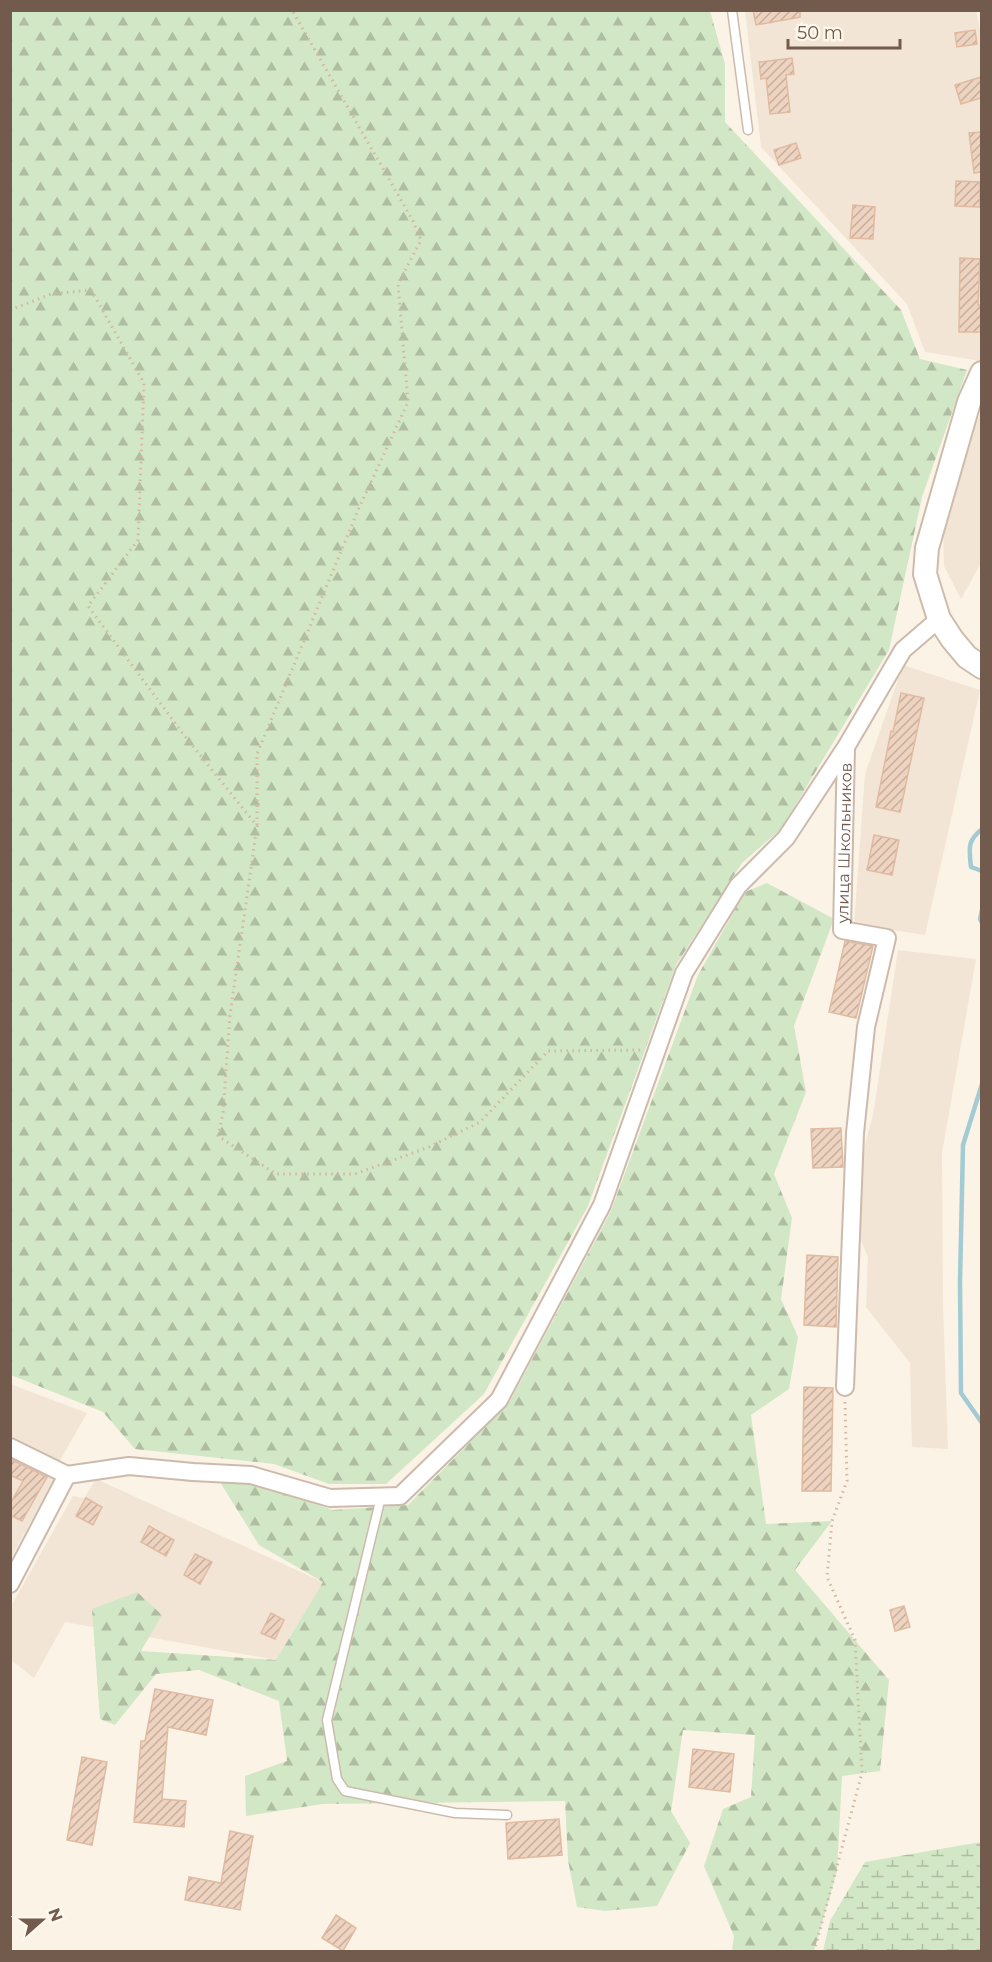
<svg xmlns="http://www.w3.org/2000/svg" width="992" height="1962" font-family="Montserrat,sans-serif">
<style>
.residential{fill:#f2e5d5}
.forest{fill:url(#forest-firs)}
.wetland{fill:url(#wetland-marsh)}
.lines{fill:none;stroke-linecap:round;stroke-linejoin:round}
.stream{stroke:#a3cbd4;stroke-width:4.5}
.building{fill:url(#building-hatch);stroke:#e0bba1;stroke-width:1.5}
.lane-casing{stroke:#ccbbad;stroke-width:11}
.street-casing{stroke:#ccbbad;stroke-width:20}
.secondary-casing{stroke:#cebcab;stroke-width:26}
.path{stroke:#d3b7a3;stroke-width:3;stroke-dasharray:1.5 4.5;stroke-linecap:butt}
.lane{stroke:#fff;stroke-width:8}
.street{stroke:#fff;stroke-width:16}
.secondary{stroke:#fff;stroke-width:22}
.labels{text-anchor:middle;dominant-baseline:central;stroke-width:4.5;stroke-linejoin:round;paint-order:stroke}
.street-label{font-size:16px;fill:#725b4d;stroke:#fef7ec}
</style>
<defs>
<pattern id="forest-firs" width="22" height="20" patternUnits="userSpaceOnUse" patternTransform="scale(1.5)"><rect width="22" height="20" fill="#d2e7c5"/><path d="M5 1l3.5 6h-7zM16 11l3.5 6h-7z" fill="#afbea2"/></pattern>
<pattern id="wetland-marsh" width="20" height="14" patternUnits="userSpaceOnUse" patternTransform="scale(1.5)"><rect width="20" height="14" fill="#d2e7c5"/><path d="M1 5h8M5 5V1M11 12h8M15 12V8" fill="none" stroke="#afbea2"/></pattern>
<pattern id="building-hatch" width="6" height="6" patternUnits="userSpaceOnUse" patternTransform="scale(1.5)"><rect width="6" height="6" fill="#eed3c0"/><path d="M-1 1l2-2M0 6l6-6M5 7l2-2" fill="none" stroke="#c5ae9e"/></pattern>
</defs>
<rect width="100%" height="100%" fill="#fbf3e6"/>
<g class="residential">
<path d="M 745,11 L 976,11 L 982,38 L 981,361 L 925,352 L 907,304 L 761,147 Z"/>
<path d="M 981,411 L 981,563 L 961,599 L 944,566 L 943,519 Z"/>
<path d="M 903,665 L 980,690 L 925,935 L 854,924 L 865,774 Z"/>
<path d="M 898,950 L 976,959 L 942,1153 L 943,1307 L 948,1449 L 912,1447 L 910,1363 L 866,1307 L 868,1257 L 859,1236 L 860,1163 L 873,1115 Z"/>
<path d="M 10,1384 L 87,1413 L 58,1464 L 11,1439 Z"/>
<path d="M 11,1454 L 56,1475 L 11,1558 Z"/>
<path d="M 96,1479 L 323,1582 L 276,1660 L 65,1622 L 34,1678 L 11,1660 L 10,1608 L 73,1496 L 84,1498 Z"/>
</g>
<g class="forest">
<path d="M 11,10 L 710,11 L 725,64 L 725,122 L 901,310 L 920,359 L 967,370 L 922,497 L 889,650 L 781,829 L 742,863 L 676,965 L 588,1206 L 484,1394 L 386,1484 L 329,1484 L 274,1464 L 135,1449 L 103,1412 L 11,1375 Z"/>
<path d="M 767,883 L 834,919 L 794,1026 L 806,1092 L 774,1174 L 792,1218 L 781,1299 L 798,1337 L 789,1389 L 751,1415 L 766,1524 L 832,1521 L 795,1570 L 889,1680 L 880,1771 L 842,1776 L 837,1871 L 814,1951 L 732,1951 L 734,1936 L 704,1866 L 723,1809 L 751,1797 L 755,1735 L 683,1730 L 671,1811 L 690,1843 L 657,1906 L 605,1911 L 577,1907 L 568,1860 L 565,1801 L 322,1804 L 246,1816 L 245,1776 L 287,1761 L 279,1701 L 199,1670 L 156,1674 L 115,1725 L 100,1719 L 92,1609 L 137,1592 L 162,1615 L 141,1651 L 276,1660 L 323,1582 L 259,1545 L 220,1482 L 257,1484 L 333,1510 L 408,1505 L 509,1403 L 611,1211 L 698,975 L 745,892 Z"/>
</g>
<path class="wetland" d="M 981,1842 L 981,1951 L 823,1951 L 830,1921 L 865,1862 Z"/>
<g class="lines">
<g class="stream">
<path d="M 982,829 C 967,841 969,848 971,867 L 982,871"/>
<path d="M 982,910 L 980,919 L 982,923"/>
<path d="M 982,1084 L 963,1145 L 960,1282 L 961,1393 L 982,1423"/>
</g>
</g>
<g class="building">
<path d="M 753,10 L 800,10 L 800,17 L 756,25 Z"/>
<path d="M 975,30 L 977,44 L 957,47 L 955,33 Z"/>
<path d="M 792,58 L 794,74 L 786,75 L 790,112 L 770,114 L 766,78 L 761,79 L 759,62 Z"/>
<path d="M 981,77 L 981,98 L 961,104 L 955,85 Z"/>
<path d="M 981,132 L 981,172 L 974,173 L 969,133 Z"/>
<path d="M 796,143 L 801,158 L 779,165 L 774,150 Z"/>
<path d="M 956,181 L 980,182 L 980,207 L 955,206 Z"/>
<path d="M 853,205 L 875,207 L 873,239 L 850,238 Z"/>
<path d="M 960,258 L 980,259 L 978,305 L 981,305 L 981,332 L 959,332 Z"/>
<path d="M 901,693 L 924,698 L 900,812 L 876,807 L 891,731 L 893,732 Z"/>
<path d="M 874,835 L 899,840 L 892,875 L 867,870 Z"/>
<path d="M 845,941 L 873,946 L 856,1018 L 829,1012 Z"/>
<path d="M 841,1128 L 843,1167 L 813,1168 L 811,1129 Z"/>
<path d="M 807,1255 L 838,1257 L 836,1327 L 804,1325 Z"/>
<path d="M 804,1387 L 833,1388 L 831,1491 L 802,1491 Z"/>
<path d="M 10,1459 L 47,1477 L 22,1521 L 10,1515 L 10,1504 L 23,1481 L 10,1475 Z"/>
<path d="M 86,1498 L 102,1507 L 93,1525 L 76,1516 Z"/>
<path d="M 149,1526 L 174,1540 L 166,1556 L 141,1542 Z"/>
<path d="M 195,1554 L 212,1562 L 200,1584 L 184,1575 Z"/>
<path d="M 904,1606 L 910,1627 L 895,1631 L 890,1610 Z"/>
<path d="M 271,1613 L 284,1620 L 275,1639 L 261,1633 Z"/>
<path d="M 155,1689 L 213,1700 L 206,1735 L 168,1727 L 162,1799 L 186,1801 L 184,1827 L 134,1822 L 141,1741 L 145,1741 Z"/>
<path d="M 693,1749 L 734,1754 L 730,1792 L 689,1787 Z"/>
<path d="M 82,1757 L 107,1762 L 92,1845 L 67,1840 Z"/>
<path d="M 559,1819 L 562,1855 L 508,1859 L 506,1823 Z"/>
<path d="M 230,1831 L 253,1836 L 240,1910 L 185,1900 L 189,1877 L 221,1883 Z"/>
<path d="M 336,1915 L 356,1928 L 343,1951 L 322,1938 Z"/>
</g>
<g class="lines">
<g class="lane-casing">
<g id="lane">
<path d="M 732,10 L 748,130"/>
<path d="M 381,1497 L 327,1720 L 337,1779 L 345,1791 L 455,1813 L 507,1815"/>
</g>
</g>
<g class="street-casing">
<g id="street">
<path id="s1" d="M 845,1387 L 855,1133 L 866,1027 L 887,938 L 842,930 L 846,748"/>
<path d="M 10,1447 L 67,1475"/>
<path d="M 67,1475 L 129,1466 L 193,1472 L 251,1475 L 330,1498 L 400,1496 L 499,1400 L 602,1205 L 684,973 L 738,886 L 786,838 L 846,747 L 903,650 L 939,619"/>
<path d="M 10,1584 L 67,1475"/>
</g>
</g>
<g class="secondary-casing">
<path id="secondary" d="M 982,373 L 969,402 L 927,548 L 925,574 L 939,619 L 952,639 L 967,657 L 982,667"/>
</g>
<g class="path">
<path d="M 10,310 L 51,294 L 91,290 L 144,383 L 138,540 L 88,606 L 184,735 L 257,826 L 230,1015 L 223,1113 L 218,1136 L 276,1174 L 355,1174 L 429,1147 L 480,1122 L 548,1051 L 640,1050"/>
<path d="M 257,825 L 257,754 L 359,508 L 408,402 L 398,284 L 421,240 L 413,221 L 292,10"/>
<path d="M 814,1952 L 862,1773 L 855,1640 L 827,1577 L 832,1521 L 847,1481 L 845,1402"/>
</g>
<use href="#lane" class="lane"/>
<use href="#street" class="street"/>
<use href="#secondary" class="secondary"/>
</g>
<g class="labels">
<g class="street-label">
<text stroke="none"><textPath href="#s1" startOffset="585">улица Школьников</textPath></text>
</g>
</g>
<rect width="992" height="1962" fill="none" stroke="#725b4d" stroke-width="24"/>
<g transform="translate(42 1920) rotate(69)" stroke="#fef7ec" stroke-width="4.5" paint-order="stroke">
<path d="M0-4.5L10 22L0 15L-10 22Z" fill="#725b4d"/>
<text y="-9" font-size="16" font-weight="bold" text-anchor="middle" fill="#725b4d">N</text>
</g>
<path d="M788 39v9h112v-9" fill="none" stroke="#725b4d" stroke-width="3"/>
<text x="797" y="39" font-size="18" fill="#725b4d" stroke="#fef7ec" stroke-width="4.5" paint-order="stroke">50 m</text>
</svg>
